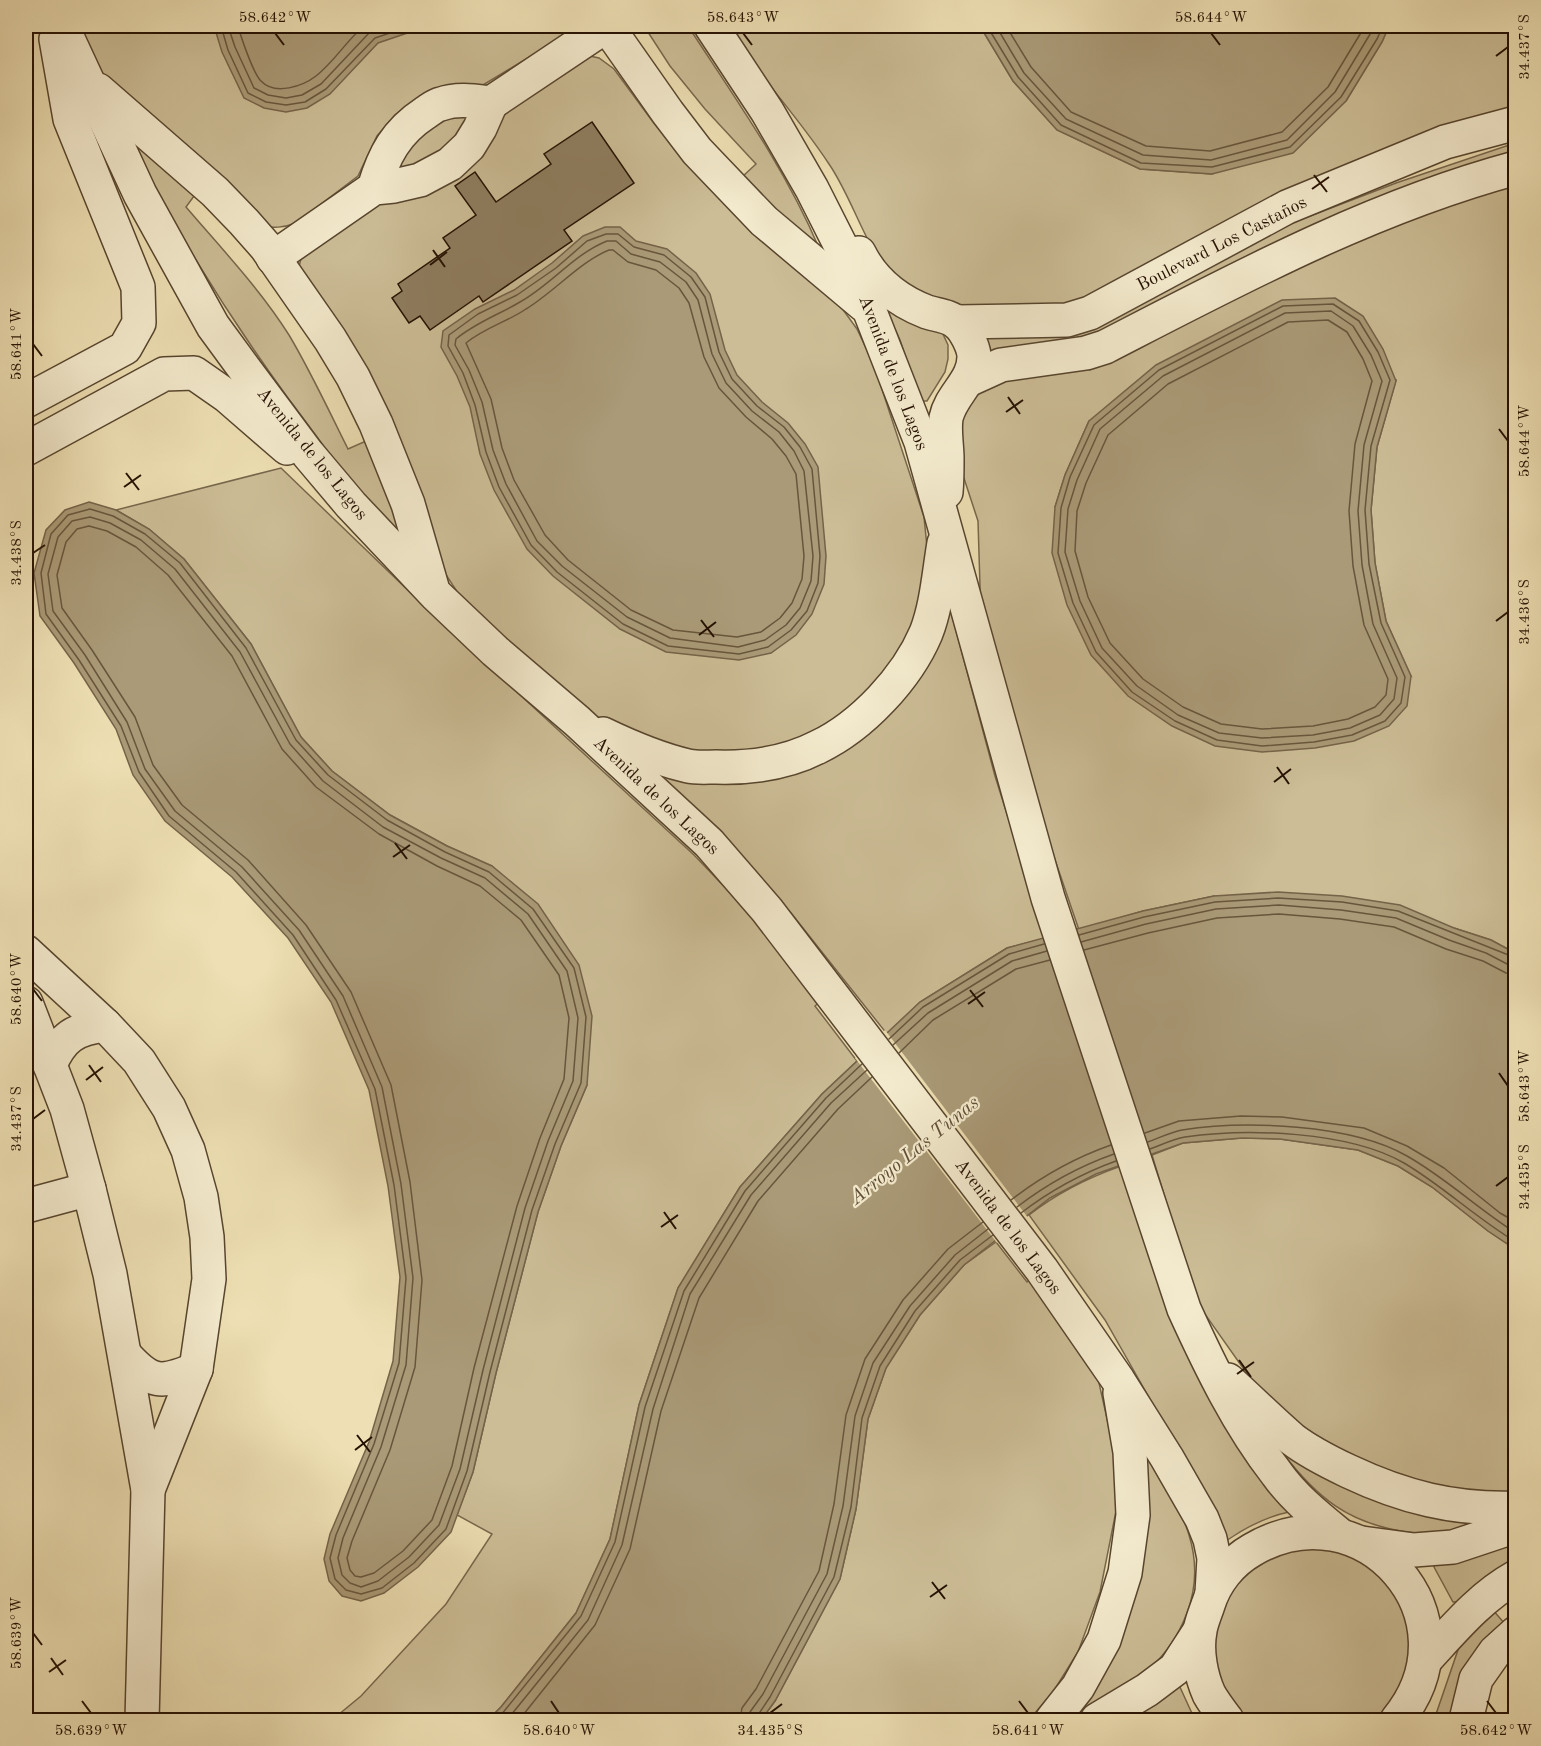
<svg xmlns="http://www.w3.org/2000/svg" width="1541" height="1746" font-family="'Old Standard TT',serif">
<style>
.green{fill:#ccbd96;stroke:#78674c;stroke-width:1.5;fill-rule:evenodd}
.water{fill:#aa9a77;stroke:#756348;stroke-width:1.5}
.pier{fill:#eee0b4}
.lines{fill:none;stroke-linecap:round;stroke-linejoin:round}
.shore{stroke:#68563c;stroke-width:1.5}
.building{fill:#8e7d5f;stroke:#251102;stroke-width:1.5}
.minor-casing{stroke:#57452e;stroke-width:36}
.minor{stroke:#f4ebce;stroke-width:33}
.ticks{fill:none;stroke:#251102;stroke-width:2}
.labels{text-anchor:middle;dominant-baseline:central;stroke-width:4.5;stroke-linejoin:round;paint-order:stroke}
.street-label{font-size:18px;fill:#251102;stroke:#f4ebce}
.water-label{font-size:20px;font-style:italic;fill:#614f37;stroke:#f4ebce}
.neatline{fill:none;stroke:#251102;stroke-width:2}
.ticks-label{font-size:15px;text-anchor:middle;fill:#251102}
</style>
<rect width="100%" height="100%" fill="#eee0b4"/>
<filter id="stains"><feTurbulence type="fractalNoise" baseFrequency=".00333" numOctaves="4"/><feColorMatrix values="0 0 0 0 .2 0 0 0 0 .09 0 0 0 0 .02 0 0 0 .5 -.17"/></filter>
<radialGradient id="worn" r=".72"><stop offset=".6" stop-color="#630" stop-opacity="0"/><stop offset="1" stop-color="#630" stop-opacity=".3"/></radialGradient>
<g class="green">
<path d="M 74,26 L 571,26 L 556,41 L 483,85 L 419,97 L 395,115 L 377,136 L 358,176 L 296,223 C 283,228 274,228 260,226 L 100,77 Z"/>
<path d="M 644,26 L 688,26 C 735,98 785,168 819,248 L 796,230 L 742,177 L 756,164 L 705,109 L 670,66 Z"/>
<path d="M 724,26 L 980,26 L 1013,81 L 1057,130 L 1140,169 L 1212,174 L 1346,101 L 1382,42 L 1389,26 L 1515,26 L 1515,113 L 1083,301 C 1073,303 1062,307 1052,309 C 1022,313 922,306 900,286 C 866,253 855,202 829,164 C 797,115 757,73 724,26 Z"/>
<path d="M 585,55 L 599,58 L 614,69 L 653,122 L 708,187 L 765,240 L 836,300 L 857,329 L 874,365 L 924,517 L 928,557 L 926,594 L 897,660 L 855,706 L 791,745 L 722,759 L 621,734 L 583,707 L 469,610 L 437,561 L 299,266 L 303,252 L 499,118 L 523,95 Z"/>
<path d="M 472,114 L 456,147 L 399,173 L 394,156 L 437,118 Z"/>
<path d="M 123,131 L 197,192 L 186,207 C 221,248 260,289 289,335 C 311,372 329,411 348,449 L 366,441 L 404,538 C 387,521 370,503 354,485 C 331,457 310,427 288,398 C 226,313 172,225 123,131 Z"/>
<path d="M 1515,143 L 1515,157 L 1104,334 L 988,354 L 976,336 L 1224,256 L 1297,221 L 1396,183 Z"/>
<path d="M 1515,183 L 1515,953 L 1491,940 L 1454,928 L 1214,896 L 1143,911 L 1079,930 L 1027,778 L 981,619 L 978,521 L 959,463 L 953,417 L 974,385 L 1301,263 L 1450,202 ZM 1396,380 L 1377,447 L 1371,510 L 1375,563 L 1386,621 L 1411,676 L 1055,507 L 1065,475 L 1089,421 Z"/>
<path d="M 880,297 L 942,332 L 948,345 L 948,359 L 945,372 L 927,401 L 922,401 L 919,396 L 900,340 Z"/>
<path d="M 281,468 L 443,624 L 694,855 L 760,924 L 823,999 L 815,1006 L 857,1061 L 822,1094 L 740,1187 L 678,1288 L 639,1405 L 610,1539 L 576,1613 L 501,1707 L 488,1720 L 332,1720 L 361,1696 L 446,1604 L 492,1534 L 457,1515 L 473,1472 L 496,1373 L 538,1212 L 561,1146 L 587,1085 L 492,866 L 447,846 L 390,815 L 332,771 L 301,737 L 251,644 L 184,559 L 149,529 L 116,510 Z"/>
<path d="M 950,608 L 995,776 L 1046,938 L 1007,948 L 920,1002 L 887,1034 L 791,913 L 721,838 L 680,801 L 654,768 L 798,770 Z"/>
<path d="M 1242,1138 L 1280,1139 L 1358,1150 L 1398,1166 L 1432,1187 L 1488,1231 L 1515,1249 L 1515,1494 L 1428,1487 L 1331,1446 L 1303,1429 L 1250,1378 L 1202,1310 L 1173,1224 L 1152,1155 L 1183,1143 Z"/>
<path d="M 1121,1166 L 1289,1512 C 1265,1517 1246,1527 1226,1541 L 1172,1438 L 1105,1320 L 1029,1215 C 1057,1193 1087,1178 1121,1166 Z"/>
<path d="M 996,1242 L 1027,1282 L 1036,1275 L 1075,1330 L 1099,1383 L 1117,1463 L 1117,1506 L 1100,1592 L 1078,1652 L 1053,1692 L 1029,1720 L 761,1720 L 775,1701 L 840,1579 L 856,1509 L 868,1419 L 886,1368 L 920,1315 L 964,1265 Z"/>
<path d="M 1144,1448 C 1175,1501 1211,1549 1187,1613 C 1179,1634 1166,1654 1149,1669 C 1141,1676 1131,1680 1122,1686 C 1103,1697 1085,1708 1067,1719 Z"/>
<path d="M 1282,1452 L 1490,1515 C 1479,1520 1465,1530 1453,1533 C 1438,1535 1420,1534 1406,1532 C 1348,1523 1317,1498 1282,1452 Z"/>
<path d="M 1515,1540 L 1515,1559 L 1490,1574 L 1457,1602 L 1453,1602 L 1434,1567 L 1435,1564 Z"/>
<path d="M 1321,1546 L 1353,1554 L 1403,1597 L 1415,1662 L 1384,1720 L 1246,1720 C 1197,1677 1207,1604 1256,1565 C 1274,1551 1299,1549 1321,1546 Z"/>
<path d="M 1492,1609 L 1506,1625 L 1452,1720 L 1434,1720 L 1459,1647 Z"/>
<path d="M 1179,1685 L 1195,1720 L 1123,1720 Z"/>
</g>
<g class="water">
<path d="M 214,26 L 428,26 L 378,43 L 330,94 L 307,108 L 286,112 L 264,108 L 244,98 L 222,52 Z"/>
<path d="M 980,26 L 1389,26 L 1382,42 L 1346,101 L 1293,153 L 1212,174 L 1140,169 L 1057,130 L 1013,81 Z"/>
<path d="M 605,227 L 620,227 L 636,241 L 667,249 L 696,273 L 710,294 L 725,350 L 737,375 L 762,402 L 788,423 L 805,444 L 818,467 L 826,556 L 824,584 L 812,614 L 796,635 L 771,653 L 739,660 L 666,652 L 620,629 L 553,576 L 527,549 L 494,490 L 480,454 L 470,407 L 457,376 L 441,347 L 443,331 L 475,309 L 514,290 L 552,263 L 583,236 Z"/>
<path d="M 1335,298 L 1363,316 L 1383,349 L 1396,381 L 1377,447 L 1371,510 L 1375,563 L 1386,621 L 1411,676 L 1407,706 L 1389,726 L 1354,741 L 1315,748 L 1262,752 L 1215,746 L 1172,726 L 1128,696 L 1091,655 L 1067,605 L 1052,553 L 1055,507 L 1065,475 L 1089,421 L 1156,365 L 1282,300 Z"/>
<path d="M 89,502 L 116,510 L 149,529 L 184,559 L 251,644 L 301,737 L 332,771 L 390,815 L 447,846 L 492,866 L 538,904 L 579,965 L 592,1016 L 587,1085 L 561,1146 L 538,1212 L 496,1373 L 473,1472 L 451,1532 L 418,1567 L 384,1593 L 361,1601 L 342,1596 L 329,1581 L 324,1559 L 330,1534 L 369,1442 L 393,1361 L 400,1277 L 388,1186 L 369,1090 L 331,1002 L 288,938 L 232,877 L 165,821 L 133,775 L 116,729 L 74,663 L 40,616 L 34,573 L 46,530 L 65,510 Z"/>
<path d="M 1278,892 L 1342,896 L 1400,905 L 1454,928 L 1491,940 L 1515,953 L 1515,1249 L 1488,1231 L 1432,1187 L 1398,1166 L 1358,1150 L 1280,1139 L 1242,1138 L 1183,1143 L 1096,1174 L 1050,1198 L 964,1265 L 920,1315 L 886,1368 L 868,1419 L 856,1509 L 840,1579 L 775,1701 L 761,1720 L 488,1720 L 501,1707 L 576,1613 L 610,1539 L 639,1405 L 678,1288 L 740,1187 L 822,1094 L 920,1002 L 1007,948 L 1143,911 L 1214,896 Z"/>
</g>
<path class="pier" d="M 885,1030 L 1029,1219 L 997,1243 L 855,1058 Z"/>
<g class="lines">
<g class="shore">
<path d="M 221,26 L 228,50 L 248,93 L 266,102 L 286,105 L 305,102 L 326,89 L 375,38 L 411,26"/>
<path d="M 228,26 L 235,47 L 254,88 L 268,95 L 286,98 L 302,95 L 321,84 L 369,33 L 389,26"/>
<path d="M 238,26 C 241,37 253,73 261,81 C 275,96 303,86 316,76 C 335,61 346,41 364,26"/>
<path d="M 987,26 L 1018,77 L 1061,125 L 1141,163 L 1212,167 L 1290,147 L 1341,97 L 1377,39 L 1383,26"/>
<path d="M 996,26 L 1024,73 L 1066,119 L 1143,155 L 1211,160 L 1287,140 L 1335,92 L 1375,26"/>
<path d="M 1006,26 L 1031,67 L 1071,112 L 1146,146 L 1210,151 L 1282,132 L 1328,87 L 1365,26"/>
<path d="M 618,234 L 634,247 L 664,255 L 691,277 L 705,297 L 719,352 L 732,379 L 757,406 L 784,427 L 800,447 L 812,469 L 820,556 L 818,583 L 807,611 L 791,630 L 768,647 L 739,654 L 668,646 L 623,624 L 557,572 L 531,545 L 499,487 L 486,452 L 475,405 L 463,373 L 448,346 L 449,335 L 478,314 L 517,295 L 556,268 L 587,241 L 606,234 Z"/>
<path d="M 607,241 L 616,241 L 631,254 L 660,262 L 686,282 L 698,300 L 712,354 L 726,383 L 752,411 L 779,432 L 794,451 L 804,471 L 813,556 L 811,581 L 800,608 L 786,625 L 765,640 L 738,647 L 670,638 L 627,617 L 562,566 L 537,541 L 506,484 L 493,450 L 482,402 L 469,370 L 455,345 L 456,339 C 475,323 498,315 520,302 C 551,285 574,254 607,241 Z"/>
<path d="M 609,250 L 613,250 L 628,262 L 656,270 L 679,288 L 689,303 L 704,357 L 719,388 L 746,417 L 772,439 L 786,456 L 796,474 L 804,556 L 802,579 L 792,603 L 780,618 L 761,632 L 737,637 L 673,630 L 631,610 L 568,560 L 545,535 L 514,480 L 502,448 L 491,399 L 466,343 C 484,328 507,322 526,309 C 554,292 581,261 609,250 Z"/>
<path d="M 1333,304 L 1359,321 L 1378,352 L 1390,380 L 1371,446 L 1365,510 L 1369,564 L 1381,623 L 1405,677 L 1401,703 L 1385,721 L 1352,735 L 1314,742 L 1262,746 L 1217,740 L 1175,721 L 1132,692 L 1096,652 L 1073,603 L 1058,553 L 1061,508 L 1070,477 L 1094,425 L 1159,370 L 1283,306 Z"/>
<path d="M 1331,311 L 1353,326 L 1371,355 L 1382,381 L 1364,445 L 1358,511 L 1362,565 L 1373,624 L 1397,678 L 1394,699 L 1380,715 L 1350,728 L 1313,735 L 1262,738 L 1219,733 L 1178,715 L 1137,686 L 1102,648 L 1080,601 L 1065,552 L 1068,509 L 1077,480 L 1100,429 L 1163,376 L 1285,313 Z"/>
<path d="M 1328,320 L 1347,332 L 1363,359 L 1372,381 L 1355,444 L 1349,511 L 1353,566 L 1364,625 L 1388,679 L 1386,695 L 1375,707 L 1348,719 L 1313,726 L 1262,729 L 1221,724 L 1183,707 L 1143,679 L 1110,643 L 1088,597 L 1075,551 L 1077,511 L 1086,483 L 1108,435 L 1168,384 L 1288,322 Z"/>
<path d="M 90,509 L 113,516 L 145,534 L 180,563 L 246,648 L 296,740 L 328,775 L 387,820 L 445,852 L 489,872 L 533,909 L 574,968 L 586,1017 L 581,1083 L 555,1144 L 532,1210 L 490,1372 L 467,1471 L 446,1529 L 414,1563 L 382,1588 L 361,1594 L 346,1590 L 335,1579 L 330,1558 L 336,1535 L 374,1444 L 399,1363 L 406,1278 L 394,1185 L 375,1089 L 336,1000 L 293,935 L 236,872 L 169,816 L 139,772 L 121,726 L 79,660 L 46,614 L 41,573 L 51,534 L 68,515 Z"/>
<path d="M 90,517 L 110,523 L 141,540 L 175,569 L 240,652 L 290,744 L 323,781 L 383,827 L 441,858 L 485,878 L 528,914 L 567,971 L 578,1018 L 573,1081 L 548,1141 L 525,1208 L 483,1370 L 460,1469 L 439,1525 L 409,1557 L 378,1581 L 361,1587 L 350,1583 L 342,1575 L 338,1558 L 343,1538 L 381,1447 L 406,1365 L 413,1278 L 401,1184 L 382,1087 L 343,996 L 299,930 L 242,867 L 175,811 L 145,769 L 127,722 L 85,655 L 53,611 L 48,574 L 58,537 L 72,521 Z"/>
<path d="M 89,526 L 107,531 L 136,547 L 168,575 L 232,656 L 282,749 L 316,787 L 379,834 L 437,866 L 480,886 L 521,920 L 559,975 L 569,1018 L 564,1079 L 540,1138 L 517,1206 L 474,1368 L 452,1466 L 432,1520 L 403,1551 L 374,1573 L 361,1577 L 355,1576 L 350,1570 L 347,1558 L 352,1541 L 390,1450 L 415,1367 L 422,1280 L 410,1182 L 391,1085 L 351,992 L 306,925 L 248,860 L 182,805 L 153,765 L 135,717 L 92,650 L 62,608 L 57,575 L 66,542 L 77,529 Z"/>
<path d="M 1079,935 L 1144,917 L 1215,902 L 1278,898 L 1342,902 L 1398,911 L 1516,958"/>
<path d="M 1081,942 L 1146,924 L 1216,909 L 1279,905 L 1341,910 L 1396,918 L 1449,940 L 1486,953 L 1509,965 L 1516,965"/>
<path d="M 1084,950 L 1148,933 L 1217,918 L 1279,914 L 1340,919 L 1394,927 L 1446,949 L 1483,961 L 1506,973 L 1516,974"/>
<path d="M 889,1039 L 923,1007 L 1009,954 L 1044,944"/>
<path d="M 893,1045 L 928,1013 L 1012,961 L 1047,951"/>
<path d="M 899,1053 L 933,1020 L 1016,969 L 1050,960"/>
<path d="M 1145,1133 L 1179,1121 L 1241,1116 L 1282,1117 L 1364,1128 L 1407,1146 L 1444,1168 L 1500,1213 L 1516,1222"/>
<path d="M 1148,1142 C 1159,1138 1171,1132 1182,1130 C 1244,1120 1352,1124 1407,1156 C 1446,1178 1478,1209 1516,1233"/>
<path d="M 1150,1149 C 1161,1145 1173,1139 1185,1137 C 1246,1128 1349,1131 1404,1163 C 1443,1186 1476,1218 1516,1242"/>
<path d="M 1011,1200 C 1042,1176 1074,1158 1111,1145"/>
<path d="M 1017,1207 C 1047,1184 1077,1167 1114,1154"/>
<path d="M 1021,1213 C 1051,1190 1080,1174 1116,1161"/>
<path d="M 497,1720 L 581,1616 L 615,1542 L 645,1407 L 684,1291 L 745,1191 L 826,1098 L 862,1064"/>
<path d="M 507,1720 L 588,1620 L 622,1545 L 653,1409 L 690,1294 L 751,1195 L 831,1103 L 867,1070"/>
<path d="M 519,1720 L 595,1625 L 630,1549 L 661,1411 L 699,1298 L 758,1201 L 838,1109 L 872,1077"/>
<path d="M 740,1720 L 742,1708 L 756,1689 L 819,1571 L 834,1504 L 846,1415 L 865,1359 L 903,1300 L 948,1249 L 983,1222"/>
<path d="M 749,1720 L 750,1712 L 763,1694 L 827,1574 L 843,1506 L 855,1416 L 873,1363 L 910,1306 L 955,1255 L 988,1229"/>
<path d="M 757,1720 L 758,1715 L 770,1697 L 834,1577 L 851,1507 L 862,1418 L 880,1366 L 915,1311 L 960,1260 L 993,1235"/>
</g>
</g>
<path class="building" d="M 592,122 L 634,183 L 564,230 L 572,241 L 483,302 L 479,296 L 430,330 L 420,316 L 409,323 L 392,298 L 402,291 L 398,284 L 450,248 L 443,238 L 476,215 L 455,186 L 475,172 L 496,202 L 551,164 L 544,154 Z"/>
<g class="lines">
<g class="minor-casing">
<g id="minor">
<path d="M 62,26 L 140,194 L 213,326 L 246,371 L 308,454 L 351,505 L 435,594 L 495,651 L 577,721 L 709,843 L 767,910 L 1042,1270 L 1118,1380 L 1167,1458 L 1202,1519 L 1210,1539 L 1214,1558 L 1212,1593"/>
<path d="M 607,26 L 668,113 L 697,151 L 764,221 L 864,305"/>
<path d="M 711,26 L 767,111 L 812,189 L 856,276 L 921,442 L 1048,898 L 1184,1309 C 1210,1366 1238,1424 1277,1474 C 1294,1498 1318,1517 1340,1535"/>
<path d="M 98,90 L 215,192 L 244,222 L 266,247 L 330,339 L 353,377 L 376,424 L 408,504 L 432,587"/>
<path d="M 491,103 L 606,26"/>
<path d="M 859,253 C 873,281 898,301 927,312 C 936,315 950,316 957,323 C 965,329 973,346 974,355 C 975,381 951,394 946,418 C 944,432 947,445 947,459 C 947,470 947,481 946,492"/>
<path d="M 273,258 L 374,188 L 394,186 L 420,180 L 450,164 L 469,146 L 480,128 L 491,103 C 475,101 457,98 441,104 C 435,105 430,110 425,113 C 396,132 384,155 374,188"/>
<path d="M 957,322 L 1067,320 L 1090,313 L 1287,207 L 1445,142 L 1516,123"/>
<path d="M 968,380 L 1001,365 L 1086,353 L 1105,347 C 1237,279 1371,207 1516,168"/>
<path d="M 26,401 L 125,348 L 139,323 L 138,287 L 70,119 L 56,39"/>
<path d="M 26,449 L 164,374 L 194,373 L 227,396 L 287,448"/>
<path d="M 603,734 C 630,747 658,759 688,766 C 697,768 707,767 716,767 C 750,768 787,763 818,747 C 862,726 907,678 926,633 C 937,605 939,572 944,543"/>
<path d="M 26,952 L 105,1025 L 139,1061 L 169,1108 L 188,1150 L 201,1197 L 207,1237 L 209,1279 L 196,1369 L 148,1490"/>
<path d="M 26,1003 L 67,1109 L 89,1189 L 110,1274 L 148,1490 L 142,1720"/>
<path d="M 50,1065 C 62,1037 75,1029 105,1025"/>
<path d="M 26,1206 L 89,1189"/>
<path d="M 125,1355 C 151,1384 161,1384 196,1369"/>
<path d="M 1228,1380 C 1249,1399 1270,1420 1292,1439 C 1309,1452 1329,1462 1348,1471 C 1403,1497 1454,1510 1516,1508"/>
<path d="M 1362,1543 L 1414,1550 L 1453,1547 L 1516,1526"/>
<path d="M 1426,1659 C 1453,1630 1480,1597 1516,1577"/>
<path d="M 1052,1720 L 1078,1687 L 1104,1640 L 1125,1573 L 1133,1515 L 1130,1452 L 1120,1393"/>
<path d="M 1097,1720 L 1147,1690 L 1175,1669 L 1199,1632"/>
<path d="M 1227,1720 C 1221,1712 1214,1703 1209,1694 C 1201,1676 1196,1651 1200,1631 C 1201,1623 1205,1614 1208,1605 C 1215,1582 1231,1562 1252,1550 C 1363,1484 1481,1618 1397,1720"/>
<path d="M 1466,1720 L 1476,1679 L 1495,1652 L 1516,1633"/>
</g>
</g>
<use href="#minor" class="minor"/>
</g>
<path class="ticks" d="M 275,33 L 284,45M 743,33 L 752,45M 1211,33 L 1220,45M 1496,56 L 1508,47M 1314,175 L 1327,192M 1312,189 L 1329,177M 433,250 L 445,267M 430,265 L 447,252M 33,344 L 42,356M 1008,397 L 1020,414M 1006,412 L 1023,400M 1499,429 L 1508,441M 126,473 L 139,490M 124,487 L 141,475M 33,553 L 45,545M 701,620 L 714,637M 1496,621 L 1508,612M 699,635 L 716,622M 1277,767 L 1289,784M 1274,782 L 1291,769M 395,843 L 407,859M 393,857 L 410,845M 33,989 L 42,1001M 970,990 L 983,1007M 968,1004 L 985,992M 89,1065 L 101,1082M 1499,1073 L 1508,1086M 86,1080 L 103,1067M 33,1119 L 45,1110M 1496,1186 L 1508,1177M 664,1212 L 676,1229M 661,1227 L 678,1215M 1239,1360 L 1251,1377M 1237,1374 L 1254,1362M 357,1435 L 370,1452M 355,1450 L 372,1437M 932,1582 L 945,1599M 930,1597 L 947,1585M 33,1633 L 42,1645M 51,1658 L 63,1675M 49,1672 L 66,1660M 82,1701 L 91,1713M 551,1701 L 559,1713M 1019,1701 L 1028,1713M 1487,1701 L 1496,1713M 770,1713 L 782,1704"/>
<g class="labels">
<g class="street-label">
<text transform="translate(1222 244) rotate(-27)">Boulevard Los Castaños</text>
<text transform="translate(893 373) rotate(69)">Avenida de los Lagos</text>
<text transform="translate(312 454) rotate(51)">Avenida de los Lagos</text>
<text transform="translate(656 796) rotate(43)">Avenida de los Lagos</text>
<text transform="translate(1008 1227) rotate(53)">Avenida de los Lagos</text>
</g>
<g class="water-label">
<text transform="translate(915 1151) rotate(-39)">Arroyo Las Tunas</text>
</g>
</g>
<rect width="1541" height="1746" fill="none" stroke="#eee0b4" stroke-width="66"/>
<rect x="33" y="33" width="1475" height="1680" class="neatline"/>
<g class="ticks-label">
<text x="275" y="22">58.642°W</text>
<text x="743" y="22">58.643°W</text>
<text x="1211" y="22">58.644°W</text>
<text transform="translate(1524 47) rotate(-90)" y="5">34.437°S</text>
<text transform="translate(16 344) rotate(-90)" y="5">58.641°W</text>
<text transform="translate(1524 441) rotate(-90)" y="5">58.644°W</text>
<text transform="translate(16 553) rotate(-90)" y="5">34.438°S</text>
<text transform="translate(1524 612) rotate(-90)" y="5">34.436°S</text>
<text transform="translate(16 989) rotate(-90)" y="5">58.640°W</text>
<text transform="translate(1524 1086) rotate(-90)" y="5">58.643°W</text>
<text transform="translate(16 1119) rotate(-90)" y="5">34.437°S</text>
<text transform="translate(1524 1177) rotate(-90)" y="5">34.435°S</text>
<text transform="translate(16 1633) rotate(-90)" y="5">58.639°W</text>
<text x="91" y="1735">58.639°W</text>
<text x="559" y="1735">58.640°W</text>
<text x="770" y="1735">34.435°S</text>
<text x="1028" y="1735">58.641°W</text>
<text x="1496" y="1735">58.642°W</text>
</g>
<rect width="100%" height="100%" filter="url(#stains)"/>
<rect width="100%" height="100%" fill="url(#worn)"/>
</svg>
